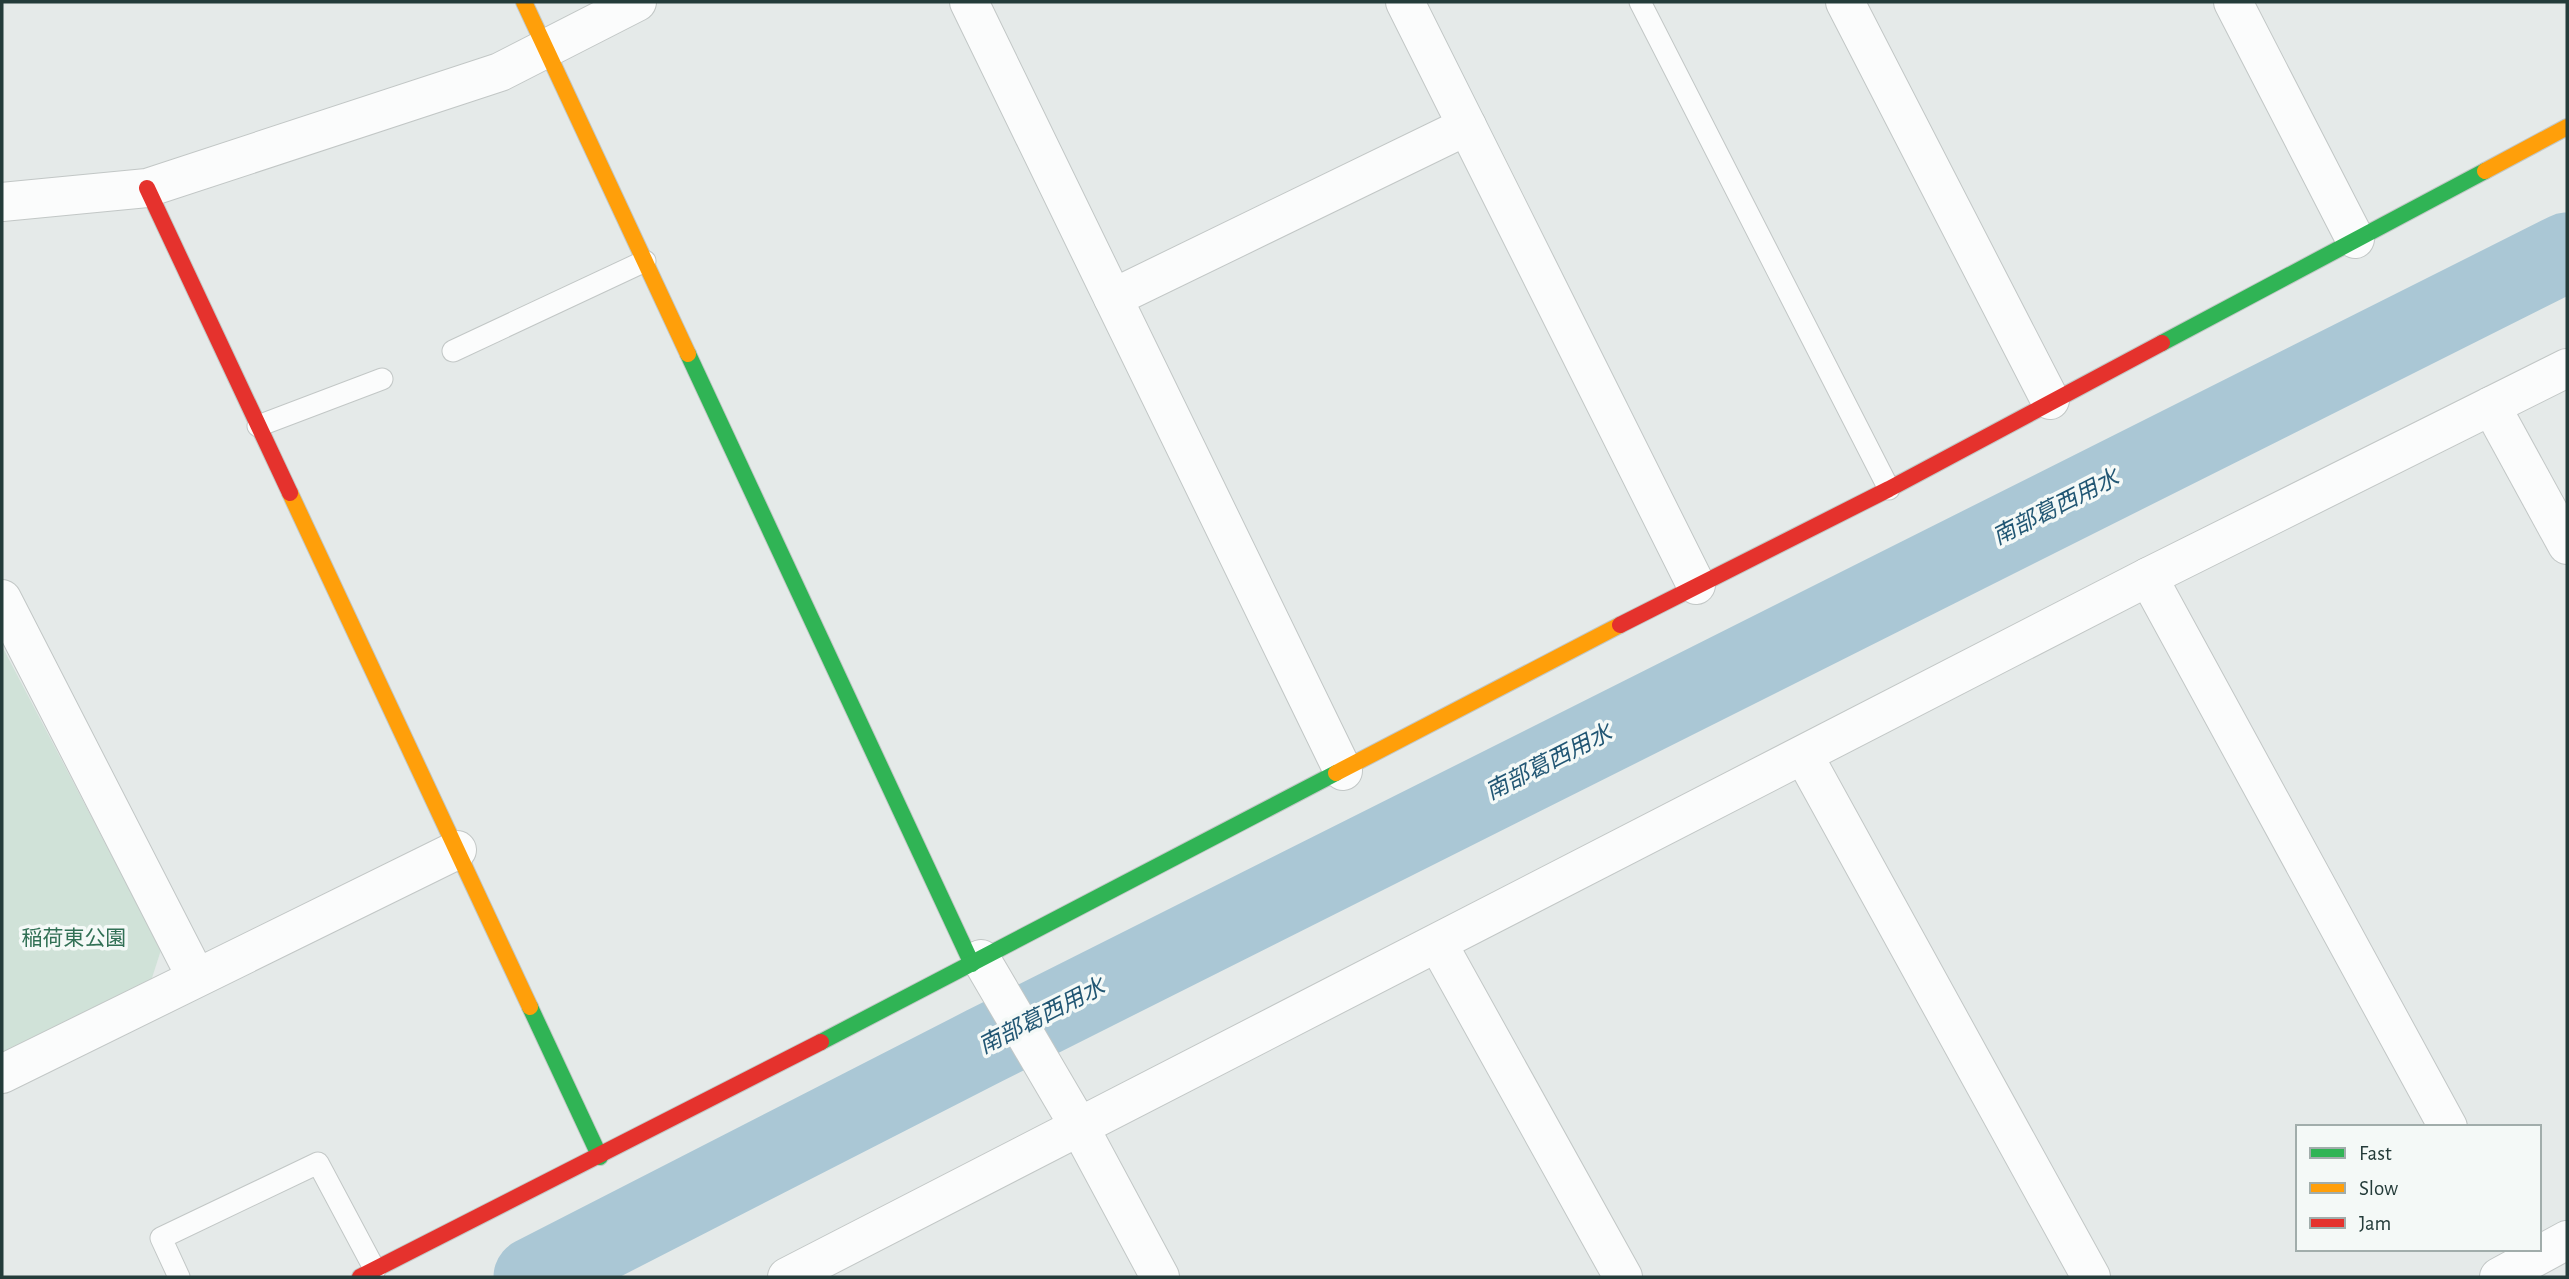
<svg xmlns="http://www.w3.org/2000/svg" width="2569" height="1279" font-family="'Alegreya Sans','Noto Sans JP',sans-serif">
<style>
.green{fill:#d0e2d8}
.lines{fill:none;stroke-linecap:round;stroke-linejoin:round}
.river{stroke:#aac7d5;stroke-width:79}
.lane-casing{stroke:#c2c7c6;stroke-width:23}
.street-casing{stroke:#c2c7c6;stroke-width:40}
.fast-casing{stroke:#c2c8c6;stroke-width:18}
.slow-casing{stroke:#c2c8c6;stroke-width:18}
.jam-casing{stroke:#c2c8c6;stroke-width:18}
.lane{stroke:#fbfcfc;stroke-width:21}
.street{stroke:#fbfcfc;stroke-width:38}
.fast{stroke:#30b455;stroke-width:16}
.slow{stroke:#ff9f0a;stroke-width:16}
.jam{stroke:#e5322d;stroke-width:16}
.labels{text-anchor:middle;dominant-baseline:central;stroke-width:7;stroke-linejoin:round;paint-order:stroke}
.park-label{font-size:21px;fill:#317055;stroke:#f4f9f7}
.water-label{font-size:23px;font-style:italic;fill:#225774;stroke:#f4f9f7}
</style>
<rect width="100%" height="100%" fill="#e5eae9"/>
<path class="green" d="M 2,646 L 161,950 L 151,981 L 2,1056 Z"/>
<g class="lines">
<path class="river" d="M 533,1277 L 984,1046 L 2567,252"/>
<g class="lane-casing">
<g id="lane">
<path d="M 1640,2 L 1889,489"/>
<path d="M 453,351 L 645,261"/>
<path d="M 258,426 L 382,379"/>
<path d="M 179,1277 L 161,1238 L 318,1163 L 375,1270"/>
</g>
</g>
<g class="street-casing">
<g id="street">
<path d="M 969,2 L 1343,771"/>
<path d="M 1405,2 L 1696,585"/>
<path d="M 1845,2 L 2050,400"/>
<path d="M 2233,2 L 2355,239"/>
<path d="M 2,202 L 147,188 L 500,72 L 637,2"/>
<path d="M 1113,298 L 1467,126"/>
<path d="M 2491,406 L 2567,545"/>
<path d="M 2148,577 L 2448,1127"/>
<path d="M 2,599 L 196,977"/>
<path d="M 1804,756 L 2091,1277"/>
<path d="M 1438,944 L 1623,1277"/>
<path d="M 981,959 L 1080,1128 L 1160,1277"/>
<path d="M 2,1074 L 457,850"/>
<path d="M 787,1277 L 2148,577 L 2567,368"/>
<path d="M 2499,1277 L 2567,1240"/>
</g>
</g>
<g class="fast-casing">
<g id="fast">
<path d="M 2162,343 L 2485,171"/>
<path d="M 688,354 L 972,964"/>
<path d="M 530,1007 L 600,1157"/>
<path d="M 821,1042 L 1336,773"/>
</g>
</g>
<g class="slow-casing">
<g id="slow">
<path d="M 524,2 L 688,354"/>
<path d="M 2485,171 L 2567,127"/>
<path d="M 290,493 L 530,1007"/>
<path d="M 1336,773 L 1620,625"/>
</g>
</g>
<g class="jam-casing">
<g id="jam">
<path d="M 147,188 L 290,493"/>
<path d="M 1620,625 L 1889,489 L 2162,343"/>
<path d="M 360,1277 L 821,1042"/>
</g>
</g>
<use href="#lane" class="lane"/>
<use href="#street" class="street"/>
<use href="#fast" class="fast"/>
<use href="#slow" class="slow"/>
<use href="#jam" class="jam"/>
</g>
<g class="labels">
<g class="park-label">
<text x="74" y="938">稲荷東公園</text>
</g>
<g class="water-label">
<text transform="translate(2056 508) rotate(-27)">南部葛西用水</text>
<text transform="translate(1549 763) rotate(-27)">南部葛西用水</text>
<text transform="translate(1042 1017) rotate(-27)">南部葛西用水</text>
</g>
</g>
<rect width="2569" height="1279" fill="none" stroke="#243c3a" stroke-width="7"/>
<rect x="2296" y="1125" width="245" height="126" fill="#f4f9f7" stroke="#a1adab" stroke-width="2"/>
<rect x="2310" y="1148" width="35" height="10" fill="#30b455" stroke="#a1adab" stroke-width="2"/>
<text x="2359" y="1160" font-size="21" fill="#243c3a">Fast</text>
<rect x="2310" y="1183" width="35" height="10" fill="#ff9f0a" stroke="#a1adab" stroke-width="2"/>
<text x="2359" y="1195" font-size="21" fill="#243c3a">Slow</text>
<rect x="2310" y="1218" width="35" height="10" fill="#e5322d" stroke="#a1adab" stroke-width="2"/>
<text x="2359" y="1230" font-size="21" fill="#243c3a">Jam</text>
</svg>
